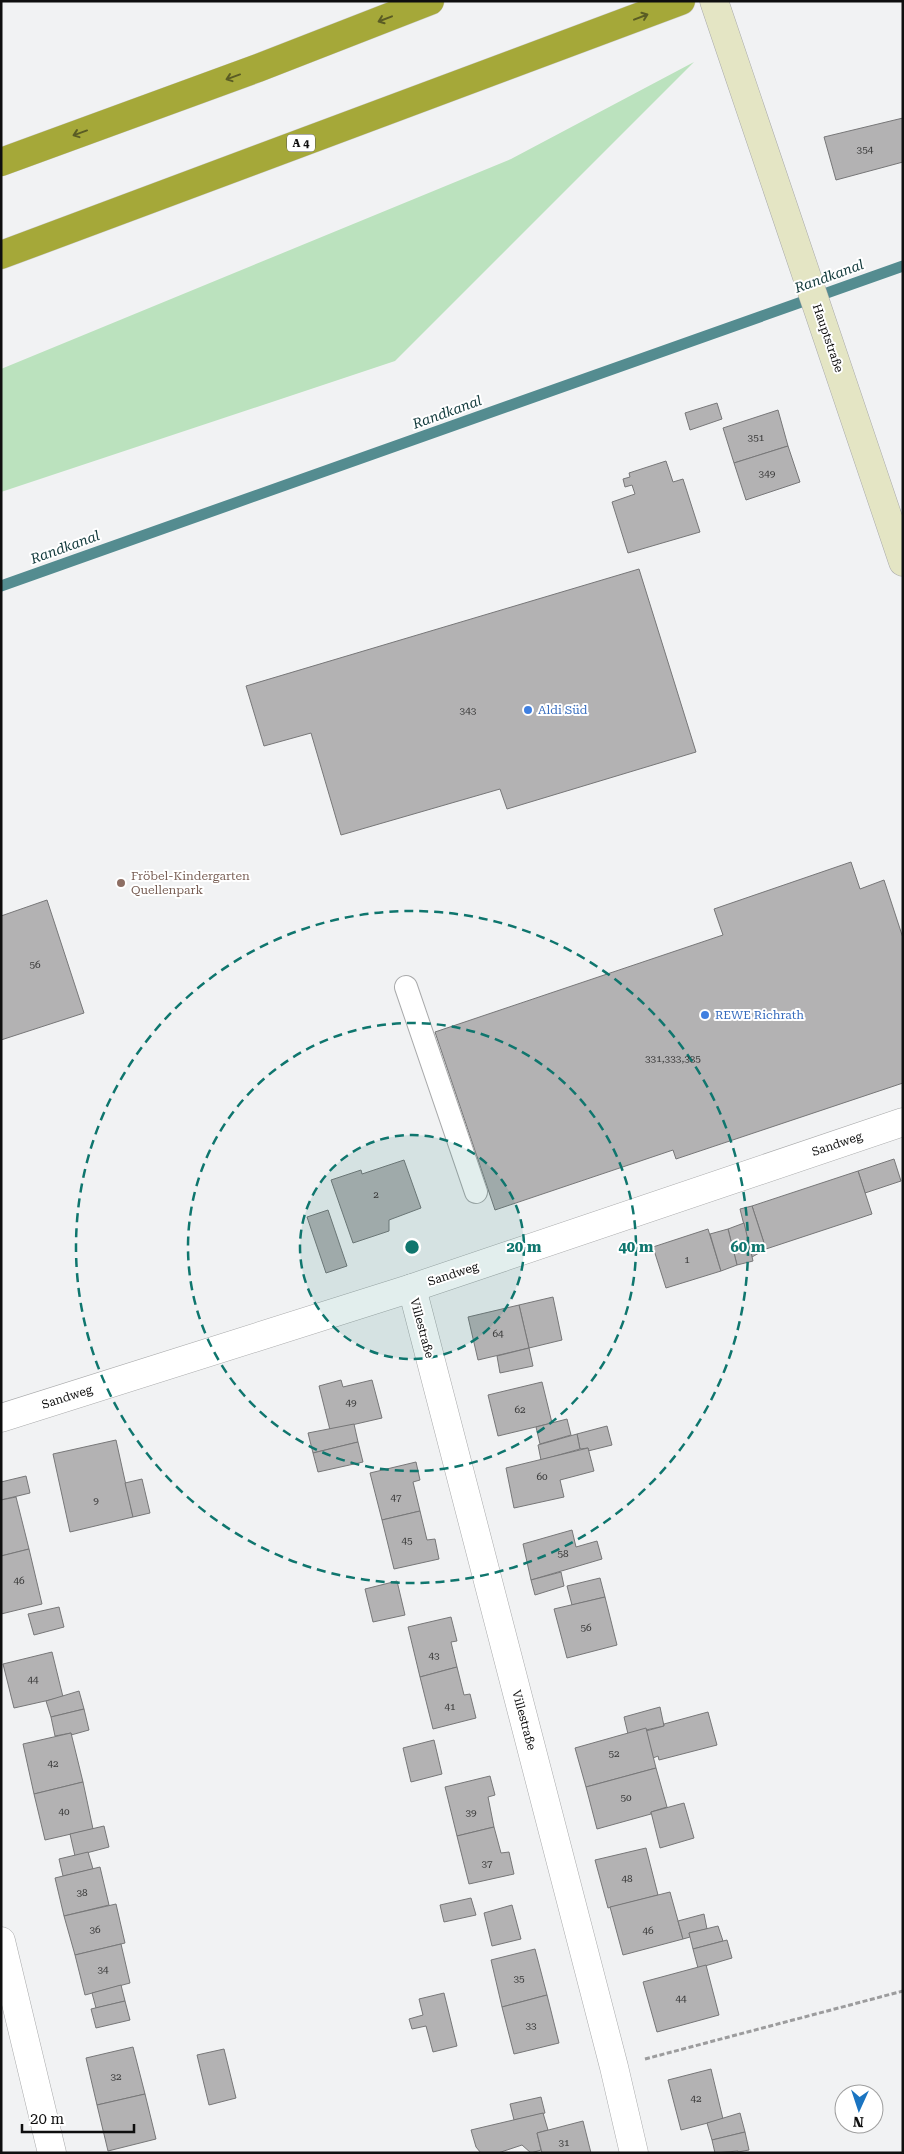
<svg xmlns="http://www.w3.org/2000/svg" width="904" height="2154" font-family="'Roboto Serif',serif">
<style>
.green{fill:#bbe2be}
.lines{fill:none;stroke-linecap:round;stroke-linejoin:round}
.stream{stroke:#548c90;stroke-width:11}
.building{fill:#b3b2b3;stroke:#777778}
.lane-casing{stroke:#a9aaab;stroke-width:24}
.street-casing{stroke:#a9aaab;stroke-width:29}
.secondary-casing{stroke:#a9aaab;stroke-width:29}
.highway-casing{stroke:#cfcfcf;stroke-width:29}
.path{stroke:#9c9c9d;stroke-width:3;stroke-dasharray:5 2.5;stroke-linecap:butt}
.lane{stroke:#fff;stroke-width:22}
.street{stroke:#fff;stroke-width:28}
.secondary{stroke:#e4e5c4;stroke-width:28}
.highway{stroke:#a5a839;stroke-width:28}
.oneway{stroke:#5a5c24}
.ring{fill:none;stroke:#0f766e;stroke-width:2.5;stroke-dasharray:9 6}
.shop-dot{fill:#3f7fe0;stroke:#fff;stroke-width:2}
.education-dot{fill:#8d6e63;stroke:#fff;stroke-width:2}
.labels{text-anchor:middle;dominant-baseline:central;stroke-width:4;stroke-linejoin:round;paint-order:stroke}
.number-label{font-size:10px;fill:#383838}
.shield{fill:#fff;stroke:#575757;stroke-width:1}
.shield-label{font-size:11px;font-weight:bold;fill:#0f0f0f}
.street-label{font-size:12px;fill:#0f0f0f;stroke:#fff}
.shop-label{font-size:12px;fill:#366cbe;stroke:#fff;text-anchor:start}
.education-label{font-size:12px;fill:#785e54;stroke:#fff;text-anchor:start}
.water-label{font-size:14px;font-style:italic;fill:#0f3739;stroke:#fff}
.centre{fill:#0f766e;stroke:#fff;stroke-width:2.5}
.ring-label{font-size:15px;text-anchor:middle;font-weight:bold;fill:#0f766e;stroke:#fff;stroke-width:4;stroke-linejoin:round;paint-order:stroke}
</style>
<rect width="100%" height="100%" fill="#f1f2f3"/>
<path class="green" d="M 694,62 L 395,361 L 1,492 L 1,369 L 511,159 Z"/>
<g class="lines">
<path class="stream" d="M 1,586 L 903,266"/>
</g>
<g class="building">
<path d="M 903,118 L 903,162 L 836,180 L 824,137 Z"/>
<path d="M 717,403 L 722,419 L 690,430 L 685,413 Z"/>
<path d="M 778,410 L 788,446 L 734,463 L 723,428 Z"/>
<path d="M 788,446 L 800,482 L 746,500 L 734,463 Z"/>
<path d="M 666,461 L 673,482 L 683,479 L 700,532 L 628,553 L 612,502 L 635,494 L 632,485 L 625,487 L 623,479 L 630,477 L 629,473 Z"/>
<path d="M 639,569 L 696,752 L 507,809 L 500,789 L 341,835 L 311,733 L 264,746 L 246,686 Z"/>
<path d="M 851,862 L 860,889 L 884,880 L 903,938 L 903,1083 L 676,1159 L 673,1150 L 495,1210 L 435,1032 L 723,935 L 714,909 Z"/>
<path d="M 47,900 L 84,1013 L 1,1040 L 1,916 Z"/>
<path d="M 894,1159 L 901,1181 L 865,1193 L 858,1171 Z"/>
<path d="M 404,1160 L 421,1208 L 389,1220 L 389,1231 L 353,1243 L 331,1180 L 361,1170 L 362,1174 Z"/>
<path d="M 858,1171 L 872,1214 L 766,1249 L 752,1206 Z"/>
<path d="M 752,1206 L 766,1249 L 752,1257 L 740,1209 Z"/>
<path d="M 328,1210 L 347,1266 L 326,1273 L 307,1217 Z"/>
<path d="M 744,1223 L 753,1261 L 737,1265 L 728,1229 Z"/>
<path d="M 708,1229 L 721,1271 L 666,1288 L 653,1247 Z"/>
<path d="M 728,1229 L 737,1265 L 721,1271 L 710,1234 Z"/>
<path d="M 553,1297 L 562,1340 L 529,1348 L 519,1305 Z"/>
<path d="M 519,1305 L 529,1348 L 478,1360 L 468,1317 Z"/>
<path d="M 529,1348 L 533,1366 L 500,1373 L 497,1356 Z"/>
<path d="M 341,1380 L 343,1387 L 372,1380 L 382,1418 L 330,1430 L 319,1386 Z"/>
<path d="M 542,1382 L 552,1423 L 498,1436 L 488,1395 Z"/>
<path d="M 567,1419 L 571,1435 L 540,1444 L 536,1427 Z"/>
<path d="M 354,1424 L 358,1442 L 313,1453 L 308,1433 Z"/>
<path d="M 607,1426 L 612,1445 L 588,1451 L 588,1448 L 580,1449 L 577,1434 Z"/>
<path d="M 577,1434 L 580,1449 L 541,1460 L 538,1445 Z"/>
<path d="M 116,1440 L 133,1517 L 70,1532 L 53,1454 Z"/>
<path d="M 358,1442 L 363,1462 L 318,1472 L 313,1453 Z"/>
<path d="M 588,1448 L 594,1471 L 560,1480 L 564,1497 L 514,1508 L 506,1468 Z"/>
<path d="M 416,1462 L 420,1480 L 413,1482 L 420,1511 L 382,1520 L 370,1473 Z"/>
<path d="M 26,1476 L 30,1493 L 1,1500 L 1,1482 Z"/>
<path d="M 142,1479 L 150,1513 L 133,1517 L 125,1483 Z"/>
<path d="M 16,1497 L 29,1549 L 1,1556 L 1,1500 Z"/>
<path d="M 420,1511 L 427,1540 L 435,1539 L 439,1559 L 394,1569 L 382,1520 Z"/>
<path d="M 572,1530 L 576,1547 L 597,1541 L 602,1559 L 531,1580 L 523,1544 Z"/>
<path d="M 29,1549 L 42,1604 L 1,1614 L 1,1556 Z"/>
<path d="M 561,1572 L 564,1586 L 535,1595 L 531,1580 Z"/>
<path d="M 600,1578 L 605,1597 L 572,1605 L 567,1586 Z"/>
<path d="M 397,1581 L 405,1615 L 373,1622 L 365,1589 Z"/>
<path d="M 605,1597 L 617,1645 L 567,1658 L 554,1609 Z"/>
<path d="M 59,1607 L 64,1627 L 34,1635 L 28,1614 Z"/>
<path d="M 451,1617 L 457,1641 L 451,1642 L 457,1667 L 420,1677 L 408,1627 Z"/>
<path d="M 52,1652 L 63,1697 L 14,1708 L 3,1664 Z"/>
<path d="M 457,1667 L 464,1695 L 470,1694 L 476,1718 L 433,1729 L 420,1677 Z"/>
<path d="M 79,1691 L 84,1709 L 51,1717 L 46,1701 Z"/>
<path d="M 660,1707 L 664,1726 L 628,1734 L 624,1717 Z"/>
<path d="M 84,1709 L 89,1730 L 71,1735 L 71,1733 L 55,1736 L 51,1717 Z"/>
<path d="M 708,1712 L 717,1745 L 659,1760 L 658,1756 L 653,1758 L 646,1731 L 664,1726 L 664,1724 Z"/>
<path d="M 646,1728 L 656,1768 L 586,1787 L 575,1748 Z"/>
<path d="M 71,1733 L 83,1782 L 34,1794 L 23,1744 Z"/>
<path d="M 434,1740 L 442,1774 L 411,1782 L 403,1748 Z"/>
<path d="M 656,1768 L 667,1807 L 651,1812 L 651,1814 L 597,1829 L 586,1787 Z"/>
<path d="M 490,1776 L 495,1795 L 488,1797 L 494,1827 L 457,1836 L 445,1787 Z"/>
<path d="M 83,1782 L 93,1829 L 45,1840 L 34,1794 Z"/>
<path d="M 684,1803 L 694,1838 L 660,1848 L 651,1812 Z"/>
<path d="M 104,1826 L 109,1847 L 75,1856 L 70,1834 Z"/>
<path d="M 494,1827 L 501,1853 L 509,1852 L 514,1874 L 469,1884 L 457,1836 Z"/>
<path d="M 646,1848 L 658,1895 L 608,1908 L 595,1860 Z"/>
<path d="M 88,1852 L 93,1869 L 63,1876 L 59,1859 Z"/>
<path d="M 100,1867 L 109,1905 L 64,1916 L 55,1878 Z"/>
<path d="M 670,1892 L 683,1939 L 623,1955 L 610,1907 Z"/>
<path d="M 471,1898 L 476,1915 L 444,1922 L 440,1905 Z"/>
<path d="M 116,1904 L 125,1943 L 75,1955 L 64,1916 Z"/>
<path d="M 512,1905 L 521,1939 L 492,1946 L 484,1913 Z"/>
<path d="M 704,1914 L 707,1929 L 689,1933 L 690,1937 L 683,1939 L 678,1921 Z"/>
<path d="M 718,1926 L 723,1941 L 693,1949 L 689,1933 Z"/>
<path d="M 727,1940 L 732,1958 L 698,1968 L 693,1949 Z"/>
<path d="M 121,1944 L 130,1983 L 85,1995 L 75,1955 Z"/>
<path d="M 535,1949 L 547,1995 L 502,2007 L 491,1960 Z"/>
<path d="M 706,1965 L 719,2015 L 657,2032 L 643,1982 Z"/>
<path d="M 121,1985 L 125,2001 L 96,2008 L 92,1993 Z"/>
<path d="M 444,1993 L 457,2046 L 433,2052 L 426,2026 L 412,2029 L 409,2019 L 423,2015 L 419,1999 Z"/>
<path d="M 547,1995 L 559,2043 L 514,2054 L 502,2007 Z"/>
<path d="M 125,2001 L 130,2020 L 96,2028 L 91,2009 Z"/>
<path d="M 133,2047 L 145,2094 L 97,2105 L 86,2058 Z"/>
<path d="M 224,2049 L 236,2098 L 209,2105 L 197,2055 Z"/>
<path d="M 711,2069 L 723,2119 L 681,2130 L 668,2080 Z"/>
<path d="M 145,2094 L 156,2139 L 108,2151 L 97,2105 Z"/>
<path d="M 541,2097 L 545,2113 L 514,2120 L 510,2104 Z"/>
<path d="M 543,2113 L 548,2130 L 537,2133 L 541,2150 L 531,2153 L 522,2145 L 498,2153 L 481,2153 L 476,2147 L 471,2130 Z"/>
<path d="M 740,2113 L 745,2132 L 712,2140 L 707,2123 Z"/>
<path d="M 583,2121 L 591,2153 L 542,2153 L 537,2133 Z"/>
<path d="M 745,2132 L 749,2150 L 738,2152 L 738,2151 L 715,2153 L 712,2140 Z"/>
</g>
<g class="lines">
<g class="lane-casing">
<path id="lane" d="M 406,987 L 476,1192"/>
</g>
<g class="street-casing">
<g id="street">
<path d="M 412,1288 L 614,2067 L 634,2153"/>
<path d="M 1,1418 L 412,1288 L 903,1122"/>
<path d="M 1,1941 L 52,2153"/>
</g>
</g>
<g class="secondary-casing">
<path id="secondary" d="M 714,1 L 903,562"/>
</g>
<g class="highway-casing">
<g id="highway">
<path d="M 1,162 L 258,68 L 430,1"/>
<path d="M 1,255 L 681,1"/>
</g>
</g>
<path class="path" d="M 645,2059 L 903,1991"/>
<use href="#lane" class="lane"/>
<use href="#street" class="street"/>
<use href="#secondary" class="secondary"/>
<use href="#highway" class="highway"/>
</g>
<defs><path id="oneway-shaft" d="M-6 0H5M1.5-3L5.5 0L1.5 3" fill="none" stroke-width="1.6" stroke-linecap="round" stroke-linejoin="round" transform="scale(1.25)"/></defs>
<g class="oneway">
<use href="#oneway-shaft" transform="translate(641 17) rotate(-21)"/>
<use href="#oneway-shaft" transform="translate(385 19) rotate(159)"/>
<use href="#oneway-shaft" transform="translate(233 77) rotate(160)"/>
<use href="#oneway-shaft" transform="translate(80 133) rotate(160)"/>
</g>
<circle cx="412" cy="1247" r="112" fill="#0f766e" fill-opacity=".12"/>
<g class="ring">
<circle cx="412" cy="1247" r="112"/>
<circle cx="412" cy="1247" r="224"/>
<circle cx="412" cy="1247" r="336"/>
</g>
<g class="shop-dot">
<circle cx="528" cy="710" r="5"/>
<circle cx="705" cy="1015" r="5"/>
</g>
<circle class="education-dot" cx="121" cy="883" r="5"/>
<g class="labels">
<g class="number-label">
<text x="865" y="149">354</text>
<text x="756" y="437">351</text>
<text x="767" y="473">349</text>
<text x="468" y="710">343</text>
<text x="35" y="964">56</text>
<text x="673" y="1058">331,333,335</text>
<text x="376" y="1194">2</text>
<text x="687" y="1259">1</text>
<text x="498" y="1333">64</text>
<text x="351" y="1402">49</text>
<text x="520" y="1409">62</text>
<text x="542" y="1476">60</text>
<text x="396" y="1497">47</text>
<text x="96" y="1500">9</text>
<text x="407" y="1540">45</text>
<text x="563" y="1553">58</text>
<text x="19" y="1580">46</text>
<text x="586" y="1627">56</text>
<text x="434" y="1655">43</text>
<text x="33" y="1679">44</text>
<text x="450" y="1706">41</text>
<text x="614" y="1753">52</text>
<text x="53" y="1763">42</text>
<text x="626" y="1797">50</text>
<text x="64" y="1811">40</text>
<text x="471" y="1812">39</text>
<text x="487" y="1863">37</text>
<text x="627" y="1878">48</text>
<text x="82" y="1892">38</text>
<text x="95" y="1929">36</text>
<text x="648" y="1930">46</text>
<text x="103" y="1969">34</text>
<text x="519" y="1978">35</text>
<text x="681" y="1998">44</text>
<text x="531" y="2025">33</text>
<text x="116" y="2076">32</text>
<text x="696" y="2098">42</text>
<text x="564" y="2142">31</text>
</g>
<rect class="shield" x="287" y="134.5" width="28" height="17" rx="4"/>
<g class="shield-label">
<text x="301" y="143">A 4</text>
</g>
<g class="street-label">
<text transform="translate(828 338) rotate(71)">Hauptstraße</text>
<text transform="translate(837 1144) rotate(-19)">Sandweg</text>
<text transform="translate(453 1274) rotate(-18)">Sandweg</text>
<text transform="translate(422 1328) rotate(75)">Villestraße</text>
<text transform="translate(67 1397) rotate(-18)">Sandweg</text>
<text transform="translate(524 1720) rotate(75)">Villestraße</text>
</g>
<g class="shop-label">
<text x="538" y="710">Aldi Süd</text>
<text x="715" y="1015">REWE Richrath</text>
</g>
<g class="education-label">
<text x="131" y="876">Fröbel-Kindergarten<tspan x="131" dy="14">Quellenpark</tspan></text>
</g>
<g class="water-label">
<text transform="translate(829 276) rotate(-20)">Randkanal</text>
<text transform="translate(447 412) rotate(-20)">Randkanal</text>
<text transform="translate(65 547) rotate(-20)">Randkanal</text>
</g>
</g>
<circle cx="412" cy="1247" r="8" class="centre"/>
<g class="ring-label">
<text x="524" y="1252">20 m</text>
<text x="636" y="1252">40 m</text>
<text x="748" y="1252">60 m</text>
</g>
<rect width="904" height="2154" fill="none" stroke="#0f0f0f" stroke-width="5"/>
<g transform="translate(859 2109) rotate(183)"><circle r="24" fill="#ffffff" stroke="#9f9f9f"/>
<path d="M0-4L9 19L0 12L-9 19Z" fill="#1a74c1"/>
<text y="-8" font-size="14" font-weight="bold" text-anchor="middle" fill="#0f0f0f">N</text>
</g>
<path d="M22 2124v8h112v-8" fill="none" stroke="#0f0f0f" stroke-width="2.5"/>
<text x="30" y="2124" font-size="15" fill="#0f0f0f" stroke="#ffffff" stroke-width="4" paint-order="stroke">20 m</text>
</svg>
